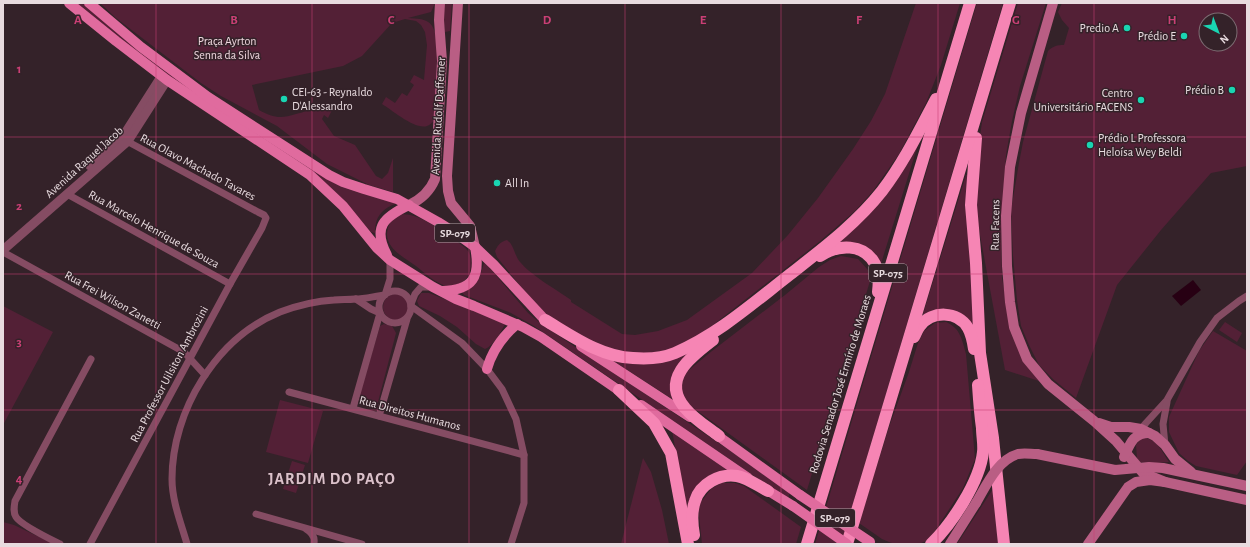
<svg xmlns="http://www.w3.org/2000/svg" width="1250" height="547" font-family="'Alegreya Sans',sans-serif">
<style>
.green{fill:#532036;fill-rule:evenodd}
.water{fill:#270013}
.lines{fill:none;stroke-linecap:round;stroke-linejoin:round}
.minor{stroke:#854c63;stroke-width:7}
.tertiary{stroke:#854c63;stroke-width:9}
.secondary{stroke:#b95e84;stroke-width:10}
.primary{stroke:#e06b9e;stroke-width:10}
.motorway{stroke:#f685b4;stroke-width:12}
.secondary-bridge{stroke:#b95e84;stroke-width:10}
.primary-bridge{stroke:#e06b9e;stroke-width:10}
.grid{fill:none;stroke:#ca3f75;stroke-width:1;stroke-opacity:0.55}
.poi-dot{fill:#19d5b2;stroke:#342229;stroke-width:1.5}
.labels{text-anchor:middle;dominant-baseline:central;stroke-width:3;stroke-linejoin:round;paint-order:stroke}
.shield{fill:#342229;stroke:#b2a4a8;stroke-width:1}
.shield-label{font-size:11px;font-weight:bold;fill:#e8dbdf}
.poi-label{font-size:12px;fill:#e8dbdf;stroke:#342229;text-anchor:end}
.park-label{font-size:12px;fill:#efd6de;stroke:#342229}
.street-label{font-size:12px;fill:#e8dbdf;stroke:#342229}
.district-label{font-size:16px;font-weight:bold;letter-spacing:1px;fill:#dbc1ca;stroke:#342229}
.grid-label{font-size:13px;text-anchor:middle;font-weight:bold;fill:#ca3f75;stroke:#342229;stroke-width:3;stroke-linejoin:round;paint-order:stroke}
</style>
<rect width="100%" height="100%" fill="#342229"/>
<g class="green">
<path d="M 74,3 L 84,3 L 97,15 L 306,164 L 397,203 C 382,209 375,216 375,233 L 371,232 L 350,208 L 165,74 Z"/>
<path d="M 100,3 L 435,3 L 431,12 L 408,18 C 427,19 433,20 437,40 L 436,117 C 434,120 432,124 427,126 C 415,130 392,110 382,104 L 386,97 L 395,103 L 402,93 L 407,96 L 414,85 L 410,82 L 414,75 L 424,80 L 427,45 L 425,32 L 421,25 L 416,21 L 405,19 L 392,23 L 362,56 L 343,66 L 252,85 L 259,110 C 273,118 281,119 296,114 C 304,112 307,112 313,105 L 332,110 L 328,118 L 324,115 L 322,119 L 334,136 L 355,145 L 376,176 L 382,179 L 388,173 L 393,158 L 393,192 L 369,185 L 327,164 L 277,126 L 221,96 L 201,83 L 116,18 Z"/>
<path d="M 444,3 L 452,3 L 450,31 L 445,32 L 443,18 Z"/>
<path d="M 916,3 L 960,3 L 941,65 L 926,103 L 899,154 L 873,191 L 855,211 L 819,242 L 699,336 L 674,349 L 650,353 L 628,353 L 601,347 L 547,316 L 533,302 L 497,257 L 495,251 C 498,245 500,242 507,240 C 515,246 514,256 521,263 C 532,276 557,290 571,300 L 571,302 L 622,334 L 635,335 L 658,331 L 687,320 L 752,273 L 788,235 L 818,198 L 853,149 L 871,121 L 885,94 Z"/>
<path d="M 977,3 L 1003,3 L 841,544 L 815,544 Z"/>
<path d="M 1018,3 L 1046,3 L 1020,86 L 1012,121 L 1006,155 L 1001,230 L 1002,278 L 1011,328 L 1024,360 L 1039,381 L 1005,370 L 975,208 L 977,157 L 982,122 Z"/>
<path d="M 1062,3 L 1247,3 L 1247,166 L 1211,173 L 1161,230 L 1117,285 L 1076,398 L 1054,380 L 1039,365 L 1029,345 L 1021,326 L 1017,300 L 1013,256 L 1011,210 L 1019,163 L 1023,142 L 1048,51 C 1053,46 1057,45 1064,45 L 1069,28 L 1062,20 L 1058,12 ZM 1206,20 L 1230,20 L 1230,44 L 1206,44 Z"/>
<path d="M 921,135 L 879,270 L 876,259 L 827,248 Z"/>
<path d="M 966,175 L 967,175 L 978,335 L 968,322 L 923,314 Z"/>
<path d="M 400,214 C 406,214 412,215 417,217 C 427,220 462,243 468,251 C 472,257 472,265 470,271 C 468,277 465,282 458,284 C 454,285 450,287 446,286 C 435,283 425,273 416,266 C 403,257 382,246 388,228 C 391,220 392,219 400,214 Z"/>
<path d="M 841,256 L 858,259 L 868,270 L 870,281 L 807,490 L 692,407 L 683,398 L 681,389 L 684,374 L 712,351 L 785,295 L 819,267 L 830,260 Z"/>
<path d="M 484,263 L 488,266 L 528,313 L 544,326 L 790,491 L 788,499 L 534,326 L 511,313 L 464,295 L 462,292 C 477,283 479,280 484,263 Z"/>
<path d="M 421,293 L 429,293 L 501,321 L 505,324 C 501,332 493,346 485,349 L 476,344 L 457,327 L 440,316 L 419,306 L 417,301 Z"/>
<circle cx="396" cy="307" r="13"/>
<path d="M 3,306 L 53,332 L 3,425 Z"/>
<path d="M 946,322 C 960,328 962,339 966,354 L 975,459 L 963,488 L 929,540 L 918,544 L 895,544 L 889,542 L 882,539 L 859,523 L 889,427 L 909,372 L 918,343 L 924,331 L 935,323 Z"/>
<path d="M 1225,322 L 1242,333 L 1237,342 L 1219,330 Z"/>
<path d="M 384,324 L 392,326 L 396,333 L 378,402 L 374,406 C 368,406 364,406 359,401 L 359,397 L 380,326 Z"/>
<path d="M 1213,331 L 1247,351 L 1247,461 L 1237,475 L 1196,466 L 1188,461 L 1179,453 L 1169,432 L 1169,417 L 1199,351 Z"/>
<path d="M 695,348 L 682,364 L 680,404 L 609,358 Z"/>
<path d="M 280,400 L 323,411 L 308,463 L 266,452 Z"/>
<path d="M 672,430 L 736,471 L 710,477 L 689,527 Z"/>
<path d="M 1145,438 C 1158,440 1162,452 1169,462 L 1157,463 L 1139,462 L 1137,458 L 1136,445 L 1141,439 Z"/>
<path d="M 643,458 L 651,472 L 662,510 L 669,544 L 621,544 Z"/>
<path d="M 292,461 L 305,465 L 296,493 L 283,489 Z"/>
<path d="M 721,483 L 735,483 L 744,486 L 801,527 L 796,544 L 702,544 L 698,506 L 711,489 Z"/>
<path d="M 993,489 L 994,489 L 998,544 L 957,544 Z"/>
<path d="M 3,522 L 14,525 L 54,544 L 3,544 Z"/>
</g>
<path class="water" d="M 1193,280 L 1201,290 L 1181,306 L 1172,296 Z"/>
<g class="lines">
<g class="minor">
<path d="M 67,194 L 230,284"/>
<path d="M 3,252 L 184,352 L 205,375"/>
<circle cx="395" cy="307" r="16"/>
<path d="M 411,304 L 415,294 L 421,287 L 433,287"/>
<path d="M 411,306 L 462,343 L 487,369 L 502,389 L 516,419 L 524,455 L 524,503 L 511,544"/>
<path d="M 289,392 L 524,455"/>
<path d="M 353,408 L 380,313 L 371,309 L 356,299"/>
<path d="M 379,416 L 407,319"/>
<path d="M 1141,429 L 1146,423 L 1167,400 L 1200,342 L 1217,318 L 1239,301 L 1247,296"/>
<path d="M 1165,445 L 1163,424 L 1167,402"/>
<path d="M 256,514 L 362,544"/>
<path d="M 306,529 C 311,532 315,537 314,543"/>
<path d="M 60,544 C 50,539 21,525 16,517 C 13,512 14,507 15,501 L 91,359"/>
<path d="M 90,544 L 230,284 L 262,228 L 266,218 L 264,215 L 258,212 L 123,139"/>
<path d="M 187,544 C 181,523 172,501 172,479 C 172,411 216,338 280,312 C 296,306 316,301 334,300 C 341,299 348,300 355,299 C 365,299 375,296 385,295 L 390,279 L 390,260"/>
</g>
<g class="tertiary">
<path d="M 90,166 L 122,138 L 159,80"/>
<path d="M 3,250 L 128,141 L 167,80"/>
</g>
<g class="secondary">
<path d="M 458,3 L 447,176 L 448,191 L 451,203 L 470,226 L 475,247"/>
<path d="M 1053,3 L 1021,113 L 1010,167 L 1006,216 L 1007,266 L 1010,302 L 1014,327 L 1027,359 L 1048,384 L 1094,421 L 1116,441 L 1143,473 L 1165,482"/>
<path d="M 409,205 C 420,200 430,191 435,179 L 442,61 L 439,20 L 440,3"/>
<path d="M 1099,423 L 1111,427 L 1129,427 L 1141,429 L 1155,436 L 1165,445 L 1175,459 L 1191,472"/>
<path d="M 1037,454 L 1115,470 L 1149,467 L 1163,468 L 1247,486"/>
<path d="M 1124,457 C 1130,444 1133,433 1149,433"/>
<path d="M 950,544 L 976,503"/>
<path d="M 1088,544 L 1128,487 L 1136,482 L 1150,480 L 1165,482 L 1247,500"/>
</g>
<g class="primary">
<path d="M 69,3 L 116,41 L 167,80 L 310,175 L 343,206 L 377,248 L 390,260 L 433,287 L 456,299 L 474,306 L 523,327 L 541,337 L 624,394"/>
<path d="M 89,3 L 141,47 L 208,97 L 329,175 L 343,182 L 364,189 L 397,199 L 438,222 L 457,234 L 475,247 L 494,265 L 545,320 L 550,324"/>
<path d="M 387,255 C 372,227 384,217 409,205"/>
<path d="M 442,291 C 473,290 481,277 475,247"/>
<path d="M 581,346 L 690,417"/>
<path d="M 487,369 C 492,351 503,336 517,324"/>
<path d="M 641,405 L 748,478"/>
<path d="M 714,433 L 800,495"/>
<path d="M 762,487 L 793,506"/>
</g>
<g class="motorway">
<path d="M 976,138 L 971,205 L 976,263 L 980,353 L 993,438 L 1004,544"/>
<path d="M 820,256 C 838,244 864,243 875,264 C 879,272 879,284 878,292"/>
<path d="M 545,320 C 572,336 601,357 633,358 C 646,359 663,358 675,353 C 717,335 752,304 788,276 C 821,250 856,224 882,191 C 904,162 919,131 936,99"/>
<path d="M 914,337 C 916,334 917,329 920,326 C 932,310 958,311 968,328 C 972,335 973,342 974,349"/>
<path d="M 713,340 C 692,356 660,379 685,408 C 694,419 707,427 719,436"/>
<path d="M 619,390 L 654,423 L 671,453 L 688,544"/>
<path d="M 694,535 C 692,524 691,512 695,501 C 700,484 720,473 737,476 C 748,478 758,486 768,491"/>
<path d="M 807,544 L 970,3"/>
<path d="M 847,544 L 1010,3"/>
<path d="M 931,544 C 952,524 980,481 983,452 C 984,445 982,436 982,428 C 980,414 979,400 978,385"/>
</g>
<path class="secondary-bridge" d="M 976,503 C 986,486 997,460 1018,454 C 1024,453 1031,454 1037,454"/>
<g class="primary-bridge">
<path d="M 800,495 L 870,542"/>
<path d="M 793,506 L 847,544"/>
</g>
</g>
<path class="grid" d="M 156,3 L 156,544M 312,3 L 312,544M 469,3 L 469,544M 625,3 L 625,544M 781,3 L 781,544M 938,3 L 938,544M 1094,3 L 1094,544M 3,137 L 1247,137M 3,274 L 1247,274M 3,410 L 1247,410"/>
<g class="poi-dot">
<circle cx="1127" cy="28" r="4"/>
<circle cx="1184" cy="36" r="4"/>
<circle cx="1232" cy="90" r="4"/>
<circle cx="284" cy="99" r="4"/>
<circle cx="1141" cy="100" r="4"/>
<circle cx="1090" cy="145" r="4"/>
<circle cx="497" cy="183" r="4"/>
</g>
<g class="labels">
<g class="shield">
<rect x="435" y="224" width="40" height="18" rx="3"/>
<rect x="869" y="264" width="38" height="18" rx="3"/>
<rect x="815" y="509" width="40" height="18" rx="3"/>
</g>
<g class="shield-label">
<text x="455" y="233">SP-079</text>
<text x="888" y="273">SP-075</text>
<text x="835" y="518">SP-079</text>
</g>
<g class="poi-label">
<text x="1119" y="28">Predio A</text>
<text x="1176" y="36">Prédio E</text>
<text x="1224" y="90">Prédio B</text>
<text x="292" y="92" text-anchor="start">CEI-63 - Reynaldo<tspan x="292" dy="14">D'Alessandro</tspan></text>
<text x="1133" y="93">Centro<tspan x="1133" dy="14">Universitário FACENS</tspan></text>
<text x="1098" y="138" text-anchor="start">Prédio L Professora<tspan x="1098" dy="14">Heloísa Wey Beldi</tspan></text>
<text x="505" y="183" text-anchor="start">All In</text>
</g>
<g class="park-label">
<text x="227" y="41">Praça Ayrton<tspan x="227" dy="14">Senna da Silva</tspan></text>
</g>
<g class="street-label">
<text transform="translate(438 116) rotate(-87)">Avenida Rudolf Dafferner</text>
<text transform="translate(84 162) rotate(-42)">Avenida Raquel Jacob</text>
<text transform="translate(198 167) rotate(28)">Rua Olavo Machado Tavares</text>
<text transform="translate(995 225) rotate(-89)">Rua Facens</text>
<text transform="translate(154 229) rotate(29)">Rua Marcelo Henrique de Souza</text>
<text transform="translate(113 300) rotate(29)">Rua Frei Wilson Zanetti</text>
<text transform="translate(169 374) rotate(-62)">Rua Professor Uilsiton Ambrozini</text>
<text transform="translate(840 384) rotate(-73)">Rodovia Senador José Ermírio de Moraes</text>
<text transform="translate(410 413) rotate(15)">Rua Direitos Humanos</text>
</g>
<g class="district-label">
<text x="332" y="479">JARDIM DO PAÇO</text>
</g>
</g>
<g class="grid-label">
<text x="78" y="24">A</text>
<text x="234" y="24">B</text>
<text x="391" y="24">C</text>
<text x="547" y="24">D</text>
<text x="703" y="24">E</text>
<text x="859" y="24">F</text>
<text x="1016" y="24">G</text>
<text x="1172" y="24">H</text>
<text x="19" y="73">1</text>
<text x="19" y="210">2</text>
<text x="19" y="346">3</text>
<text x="19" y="483">4</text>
</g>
<rect width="1250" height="547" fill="none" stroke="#e8dbdf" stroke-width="8"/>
<g transform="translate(1218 32) rotate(138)"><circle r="19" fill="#342229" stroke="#7c6c72"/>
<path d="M0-3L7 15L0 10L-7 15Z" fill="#19d5b2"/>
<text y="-6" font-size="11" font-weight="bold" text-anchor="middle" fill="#e8dbdf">N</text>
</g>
</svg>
